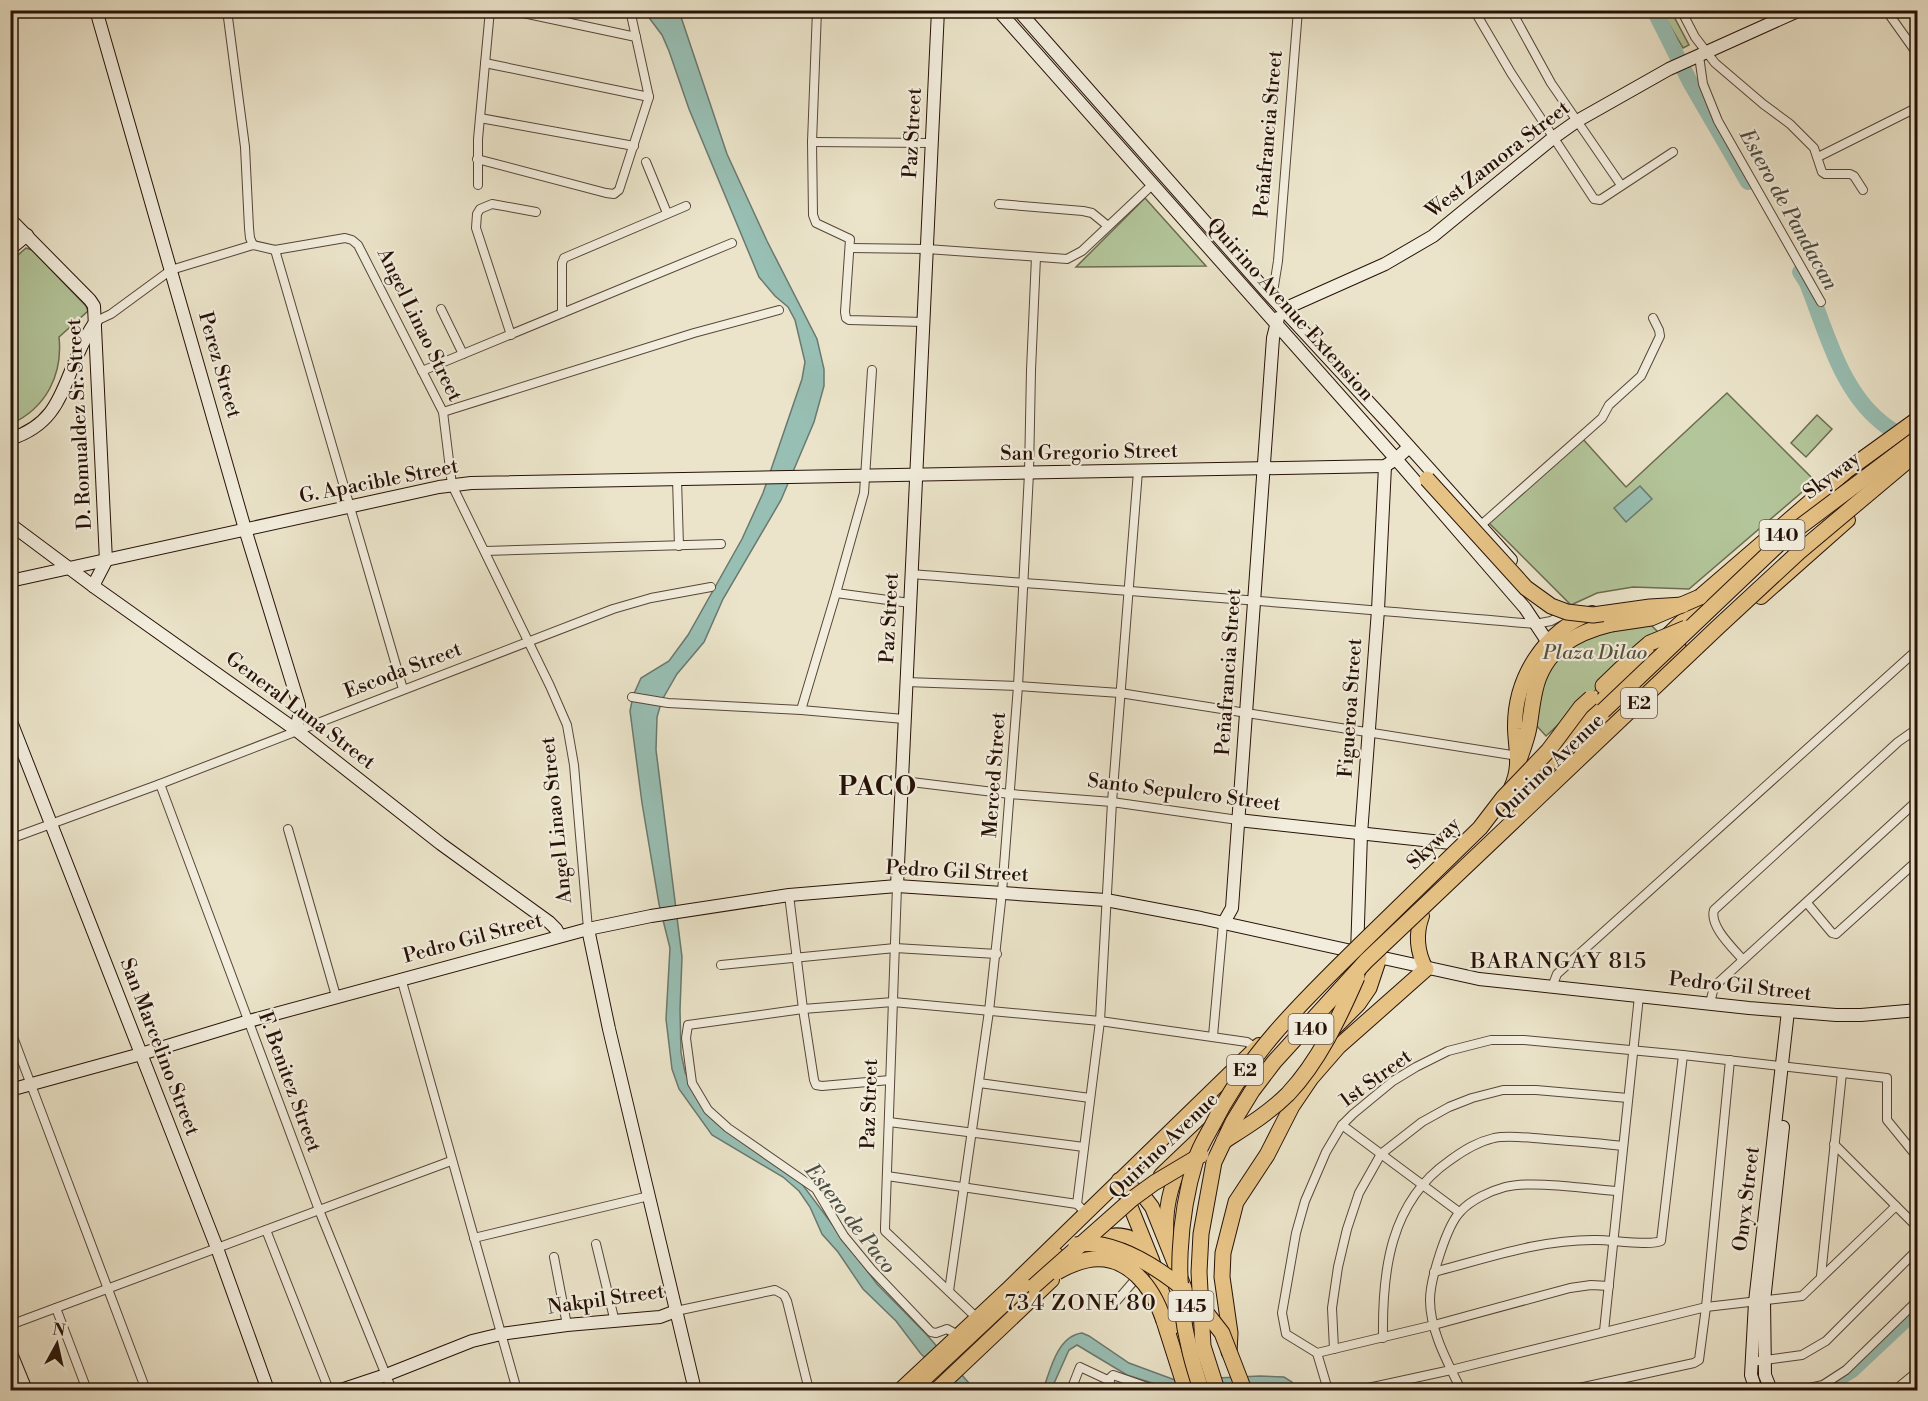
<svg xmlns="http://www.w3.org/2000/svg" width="1928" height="1401" font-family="'Libre Bodoni',serif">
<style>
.green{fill:#b3c59a;stroke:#6c6b50;stroke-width:1.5}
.water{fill:#98bfb4;stroke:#6a796f;stroke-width:1.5}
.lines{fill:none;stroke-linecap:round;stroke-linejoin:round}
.river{stroke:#98bfb4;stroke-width:16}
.street-casing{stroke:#574638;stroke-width:10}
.secondary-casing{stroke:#261107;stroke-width:14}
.primary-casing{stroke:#261107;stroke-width:16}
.highway-casing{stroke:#261107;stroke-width:17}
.street{stroke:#f2eddd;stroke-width:8}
.secondary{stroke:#f2eddd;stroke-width:12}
.primary{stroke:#e6c285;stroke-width:14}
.highway{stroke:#e6c285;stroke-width:15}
.highway-bridge-casing{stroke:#261107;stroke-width:17;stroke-linecap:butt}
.highway-bridge{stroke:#e6c285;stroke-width:15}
.labels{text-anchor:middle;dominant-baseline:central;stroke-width:4.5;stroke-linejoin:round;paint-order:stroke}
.shield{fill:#f2eddd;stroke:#635347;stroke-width:1.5}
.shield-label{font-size:18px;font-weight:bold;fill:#261107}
.street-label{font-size:20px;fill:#261107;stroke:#f2eddd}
.park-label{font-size:20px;font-style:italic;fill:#57503a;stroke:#f2eddd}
.water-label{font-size:21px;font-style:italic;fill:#4e4e44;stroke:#f2eddd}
.quarter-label{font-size:22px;letter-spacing:1.5px;fill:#261107;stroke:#f2eddd}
.district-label{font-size:26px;font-weight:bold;letter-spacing:1.5px;fill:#261107;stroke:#f2eddd}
</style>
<rect width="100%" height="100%" fill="#ebe4ca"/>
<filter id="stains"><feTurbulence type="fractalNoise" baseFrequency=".00333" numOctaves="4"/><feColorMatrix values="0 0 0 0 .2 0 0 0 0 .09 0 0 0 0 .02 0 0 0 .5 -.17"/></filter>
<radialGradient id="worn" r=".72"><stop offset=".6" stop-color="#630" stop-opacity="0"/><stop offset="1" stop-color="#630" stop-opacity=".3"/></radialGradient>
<g class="green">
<path d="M 1661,11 L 1671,11 L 1689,45 L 1683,48 Z"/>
<path d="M 1145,198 L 1206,266 L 1076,267 Z"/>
<path d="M 26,248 L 32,250 L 86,306 L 88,311 L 59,337 C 63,375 46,408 11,424 L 11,261 Z"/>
<path d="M 1727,393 L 1815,481 L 1689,589 L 1633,587 L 1597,593 L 1571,605 L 1488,522 L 1582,438 L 1626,487 Z"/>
<path d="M 1817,415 L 1832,429 L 1806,457 L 1791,443 Z"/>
<path d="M 1646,620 L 1658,632 L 1546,736 L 1535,724 L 1536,702 L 1563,639 Z"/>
</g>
<g class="water">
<path d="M 644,11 L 679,11 L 727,154 L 767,241 L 817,339 L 824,369 L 824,386 L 814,422 L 781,500 L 723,599 L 704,642 L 677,674 L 662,700 L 657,717 L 656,750 L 682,957 L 680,1010 L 681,1053 L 685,1072 L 693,1090 L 705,1108 L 802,1184 L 877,1284 L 927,1335 L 975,1390 L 961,1390 L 921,1354 L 896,1321 L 863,1289 L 838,1252 L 822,1234 L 810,1207 L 799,1191 L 783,1177 L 712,1135 L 679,1089 L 672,1069 L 666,1019 L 670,948 L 659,904 L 642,803 L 630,711 L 633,696 L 641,678 L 669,661 L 688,635 L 742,539 L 763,493 L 802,379 L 805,362 L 795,320 L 788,307 L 775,296 L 759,277 L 689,109 L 669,51 L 662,35 Z"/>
<path d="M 1640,486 L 1652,499 L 1626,522 L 1614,508 Z"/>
<path d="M 1082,1333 L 1089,1336 L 1129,1363 L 1175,1380 L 1260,1376 L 1284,1377 L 1292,1382 L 1296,1390 L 1278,1390 L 1274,1386 L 1174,1390 L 1127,1375 L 1077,1345 L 1069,1350 L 1051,1390 L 1043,1390 C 1050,1371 1057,1336 1082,1333 Z"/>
</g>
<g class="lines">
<g class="river">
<path d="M 1654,10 L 1690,82 L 1748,182"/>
<path d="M 1800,272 L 1807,283 C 1826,330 1840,389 1881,422 C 1889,429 1899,434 1908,440"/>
<path d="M 1820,1390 L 1852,1370 L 1918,1308"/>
</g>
<g class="street-casing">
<g id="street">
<path d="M 227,10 L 245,147 L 249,228 L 250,238 L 253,245"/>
<path d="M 509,10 L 636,37"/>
<path d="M 817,10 L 812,142 L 813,215 L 816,223 L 850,239 L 845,312 L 846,318 L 849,320 L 924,322"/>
<path d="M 1474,10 L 1511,73 L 1594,199 L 1600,200 L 1673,152"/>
<path d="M 1511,10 L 1551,83 L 1621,185"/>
<path d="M 1681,10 L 1695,37 L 1715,63 L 1763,104 L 1790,124 L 1814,148 L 1822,172 L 1825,174 L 1850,174 L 1854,176 L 1863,190"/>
<path d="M 1886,10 L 1918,55"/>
<path d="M 1699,56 L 1703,84 L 1718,121 L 1821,302"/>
<path d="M 485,63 L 649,97"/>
<path d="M 480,118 L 634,146"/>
<path d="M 812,142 L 932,143"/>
<path d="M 1818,157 L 1918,107"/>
<path d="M 477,159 L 606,193 L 614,194 L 619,190 L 649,97 L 630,10"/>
<path d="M 646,162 L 667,213"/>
<path d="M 478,185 L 478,139 L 490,10"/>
<path d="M 999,204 L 1083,211 L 1092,213 L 1108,226"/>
<path d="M 850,248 L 927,249 L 1067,259 L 1082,251 L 1152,185"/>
<path d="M 275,250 L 403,689"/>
<path d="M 1268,293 L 1274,286 L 1278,261 L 1298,10"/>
<path d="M 441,309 L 463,354"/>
<path d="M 562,313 L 562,263 L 564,258 L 686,206"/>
<path d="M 96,321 L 111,314 L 171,270 L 253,245 L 275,250 L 345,238 L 352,240 L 358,245 L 443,412 L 452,485 L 550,686 L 567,725 L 574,765 L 588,929"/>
<path d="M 511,335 L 476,228 L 477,214 L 480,209 L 492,204 L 536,212"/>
<path d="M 422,371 L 732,243"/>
<path d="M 443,412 L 694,333 L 779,310"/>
<path d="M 677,479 L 679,546"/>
<path d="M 1480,526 L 1602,418 L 1609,405 L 1641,376 L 1660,336 L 1659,330 L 1653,318"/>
<path d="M 485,551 L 721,544"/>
<path d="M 912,574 C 1119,591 1327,605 1535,624 L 1551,621 L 1564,614"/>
<path d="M 836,593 L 910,603"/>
<path d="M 906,682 L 1018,686 L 1120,693 L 1518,756"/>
<path d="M 632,697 L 668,703 L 801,710 L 904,719"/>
<path d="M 801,710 L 836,593 L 864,493 L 872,370"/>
<path d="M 903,781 L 1010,794 L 1112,802 L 1238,820"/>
<path d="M 160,784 L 319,1210 L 392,1390"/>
<path d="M 288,829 L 336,996"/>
<path d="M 10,839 L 160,784 L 613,609 L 651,598 L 711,587"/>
<path d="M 897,886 L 885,1228 L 885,1231 L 977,1318"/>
<path d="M 789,895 L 803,1009 L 814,1080 L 816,1085 L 822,1086 L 890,1080"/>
<path d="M 1807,903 L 1832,933 L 1836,934 L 1918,860"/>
<path d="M 1743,960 C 1733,948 1709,926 1714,910 L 1898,742 L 1918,728"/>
<path d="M 721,965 L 895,948 L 997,954"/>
<path d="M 401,978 L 517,1390"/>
<path d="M 1552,987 L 1557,974 L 1918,649"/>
<path d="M 1710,1003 L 1713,991 L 1718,983 L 1918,800"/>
<path d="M 10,1029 L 146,1390"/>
<path d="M 1213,1036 L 1223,924"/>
<path d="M 979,1083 L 1090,1098"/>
<path d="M 889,1122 L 1084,1147"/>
<path d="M 1342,1125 L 1459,1212"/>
<path d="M 1834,1144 L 1918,1228"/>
<path d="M 887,1176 L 1077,1204 L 1081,1208"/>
<path d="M 1077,1204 L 1100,1021 L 1112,802 L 1138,471"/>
<path d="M 266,1230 L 329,1390"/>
<path d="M 474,1238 L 649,1196"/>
<path d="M 596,1244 L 615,1322"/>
<path d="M 554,1257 L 567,1325"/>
<path d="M 1434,1272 C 1488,1258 1541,1239 1597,1240 C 1612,1240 1650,1246 1661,1241 L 1683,1055"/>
<path d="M 1821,1276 L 1842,1073"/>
<path d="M 1609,1286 L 1591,1285 L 1570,1288 L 1434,1325 L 1317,1353 L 1286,1334 L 1282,1313 L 1296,1233 L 1305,1201 L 1326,1152 L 1342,1125 L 1353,1114 L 1393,1081 L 1416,1067 L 1448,1051 L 1491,1040 L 1524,1040 L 1683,1055 L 1887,1078 L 1887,1120 L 1918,1158"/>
<path d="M 949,1291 L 989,1011 L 1002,892 L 1018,686 L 1029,473 L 1031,370 L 1036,257"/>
<path d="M 1114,1304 L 1139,1275"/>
<path d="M 56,1308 L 87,1390"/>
<path d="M 676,1311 L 775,1290 L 784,1295 L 787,1301 L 809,1390"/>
<path d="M 10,1325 L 451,1161"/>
<path d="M 1604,1331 L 1639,996"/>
<path d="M 958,1335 L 947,1329 L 936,1333 L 931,1332 L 872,1270 L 844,1236 L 816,1189 L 728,1128 L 708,1110 L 692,1083 L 686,1038 L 688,1025 L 803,1009 L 893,1002 L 1100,1021 L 1247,1042 L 1256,1048"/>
<path d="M 1383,1338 C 1382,1271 1390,1202 1449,1161 C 1464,1150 1477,1142 1494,1138 C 1510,1135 1529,1138 1545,1139 C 1571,1141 1597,1143 1623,1146"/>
<path d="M 1334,1349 L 1332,1308 L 1338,1267 L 1347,1229 L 1359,1193 L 1381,1154 L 1422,1122 L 1449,1107 L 1472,1098 L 1503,1090 L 1536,1090 L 1628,1098"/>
<path d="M 1317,1353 L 1328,1390"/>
<path d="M 1751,1362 L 1802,1355 L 1826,1341 L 1918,1249"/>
<path d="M 1769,1387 L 1787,1390"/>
<path d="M 1071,1390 L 1080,1367 L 1110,1381"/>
<path d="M 1107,1390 L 1110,1378 L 1113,1375 L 1156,1390"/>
<path d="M 1359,1390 L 1451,1370 L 1706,1307 L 1802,1296 L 1896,1206"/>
<path d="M 1461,1390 C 1448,1363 1430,1331 1430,1300 C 1430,1280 1447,1224 1461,1211 C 1471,1200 1490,1191 1505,1187 C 1533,1180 1587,1189 1618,1191"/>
<path d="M 1570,1390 L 1694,1363 L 1699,1360 L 1706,1307 L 1730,1060"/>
<path d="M 1801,1390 L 1823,1385 L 1846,1370 L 1918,1300"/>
<path d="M 1895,1390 L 1918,1371"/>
</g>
</g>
<g class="secondary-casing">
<g id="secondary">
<path d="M 96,10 L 245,529 L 299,705 L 299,716 L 296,730"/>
<path d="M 998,10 L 1396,459 L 1525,608 L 1547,641"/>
<path d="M 1018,10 L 1268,293 L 1389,424 L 1511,560"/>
<path d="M 10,219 L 90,300 L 94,306 L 106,561 L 93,586"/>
<path d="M 10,249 L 27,235"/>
<path d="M 1284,309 L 1385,264 L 1433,236 L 1553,138 L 1577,121 L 1669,69 L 1800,10"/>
<path d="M 10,439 C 57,424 61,392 78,354 C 83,342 89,331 96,321"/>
<path d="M 10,524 L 93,586 L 296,730 L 441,844 L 549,922 L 556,929 L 560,936"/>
<path d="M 10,581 L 439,487 L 471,483 L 1385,466 L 1396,459 L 1409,447"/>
<path d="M 10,719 L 217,1248 L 268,1390"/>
<path d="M 1238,820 L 1460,844"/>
<path d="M 897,886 L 938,10"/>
<path d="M 1223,924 L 1232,908 L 1273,338 L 1278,318"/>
<path d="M 588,929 L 609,1029 L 695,1390"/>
<path d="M 1357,953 L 1361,834 L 1378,610 L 1385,466"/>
<path d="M 10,1090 L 141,1054 L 249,1021 L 588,929 L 651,916 L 789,895 L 897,886 L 1106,900 L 1201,918 L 1479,979 L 1749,1008 L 1836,1015 L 1861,1015 L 1918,1010"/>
<path d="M 10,1351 L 26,1390"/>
<path d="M 341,1390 L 386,1375 L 472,1341 L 501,1334 L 567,1325 L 660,1317 L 676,1311"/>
<path d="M 1756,1390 L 1751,1375 L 1755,1302 L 1788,1011"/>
<path d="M 1771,1390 L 1765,1375 L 1764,1301 L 1783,1127"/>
</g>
</g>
<g class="primary-casing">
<g id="primary">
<path d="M 1761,597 L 1848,520"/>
<path d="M 1566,736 L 1678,625 L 1712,595"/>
<path d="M 1588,741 L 1679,648"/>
<path d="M 1511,788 C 1521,766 1516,752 1515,729 C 1514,679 1544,630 1592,613"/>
<path d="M 1422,916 C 1415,935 1417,952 1426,969"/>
<path d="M 1161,1175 L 1249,1091"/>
<path d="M 1119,1180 L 1142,1194 L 1152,1207 L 1201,1329"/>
<path d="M 1125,1193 L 1152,1260 L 1173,1327"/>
<path d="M 1167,1237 C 1164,1213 1170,1185 1182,1163"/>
<path d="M 1093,1241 C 1113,1232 1130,1233 1146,1248"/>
<path d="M 900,1390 L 1009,1288 L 1259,1045"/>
<path d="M 936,1390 L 1052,1280"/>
</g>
</g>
<g class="highway-casing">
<g id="highway">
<path d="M 1700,597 L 1846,471 L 1918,419"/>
<path d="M 1603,686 L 1629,661 L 1650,643"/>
<path d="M 1518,763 C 1522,751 1527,739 1529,727 C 1531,715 1532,703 1535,690 C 1544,650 1574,633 1611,624"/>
<path d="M 1515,796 L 1603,711"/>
<path d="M 1334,1028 L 1358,1004 L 1369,988 L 1379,958"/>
<path d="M 1164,1321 L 1186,1390"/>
<path d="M 1229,1352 L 1230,1333 L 1222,1277 L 1223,1253 L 1236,1202 L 1267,1155 L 1292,1106 L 1311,1078 L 1338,1047 L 1426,969"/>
<path d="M 912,1390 L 1056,1255"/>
</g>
</g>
<use href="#street" class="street"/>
<use href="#secondary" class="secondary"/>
<use href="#primary" class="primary"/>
<use href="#highway" class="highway"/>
<g class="highway-bridge-casing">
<g id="highway-bridge">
<path d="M 1427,479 L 1526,588 L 1551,606 L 1567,612 L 1593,615 L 1650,607 L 1683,605"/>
<path d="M 1611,624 L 1651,618 L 1700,597"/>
<path d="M 1650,643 L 1686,628"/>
<path d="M 1603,711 L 1785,538 L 1918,438"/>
<path d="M 1224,1141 C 1246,1127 1269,1113 1288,1094 C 1319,1061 1339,1018 1357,977"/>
<path d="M 1076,1245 C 1082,1244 1089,1243 1095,1244 C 1128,1248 1159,1269 1184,1289"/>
<path d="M 1057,1272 C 1066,1267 1076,1262 1087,1260 C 1127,1252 1153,1287 1164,1321"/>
<path d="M 1034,1286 L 1132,1199 L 1154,1183 L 1201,1155"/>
<path d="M 1201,1306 L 1222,1333 L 1244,1390"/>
<path d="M 1201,1390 C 1197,1376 1192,1362 1189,1347 C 1174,1286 1178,1218 1196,1159 C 1199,1148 1206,1137 1212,1126 C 1248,1053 1306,998 1363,942 C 1402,904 1441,866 1480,828 L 1503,798 L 1548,751 L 1581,707 L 1591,698"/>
<path d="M 1217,1390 L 1203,1346 L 1199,1272 L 1201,1234 L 1214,1162 L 1233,1122 L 1252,1091 L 1274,1062 L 1366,961 L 1718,627 L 1799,552 L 1918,452"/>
</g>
</g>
<use href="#highway-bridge" class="highway-bridge"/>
</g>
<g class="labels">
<g class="shield">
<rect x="1759.5" y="520" width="45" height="30" rx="4.5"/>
<rect x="1621" y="688" width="36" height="30" rx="4.5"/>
<rect x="1288.5" y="1014" width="45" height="30" rx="4.5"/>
<rect x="1227" y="1055" width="36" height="30" rx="4.5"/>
<rect x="1168.5" y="1291" width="45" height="30" rx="4.5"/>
</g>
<g class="shield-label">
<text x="1782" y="535">140</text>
<text x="1639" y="703">E2</text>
<text x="1311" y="1029">140</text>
<text x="1245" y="1070">E2</text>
<text x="1191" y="1306">145</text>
</g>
<g class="street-label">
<text transform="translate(913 133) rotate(-87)">Paz Street</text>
<text transform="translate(1269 134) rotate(-85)">Peñafrancia Street</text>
<text transform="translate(1498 160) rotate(-38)">West Zamora Street</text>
<text transform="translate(1290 310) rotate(48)">Quirino Avenue Extension</text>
<text transform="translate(419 325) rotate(64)">Angel Linao Street</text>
<text transform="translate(219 365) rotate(74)">Perez Street</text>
<text transform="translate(80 424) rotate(-93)">D. Romualdez Sr. Street</text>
<text transform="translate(1089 453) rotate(-1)">San Gregorio Street</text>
<text transform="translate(1832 476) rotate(-37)">Skyway</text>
<text transform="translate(379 482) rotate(-11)">G. Apacible Street</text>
<text transform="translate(890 618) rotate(-87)">Paz Street</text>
<text transform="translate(403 671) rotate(-21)">Escoda Street</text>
<text transform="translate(1229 672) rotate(-86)">Peñafrancia Street</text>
<text transform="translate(1351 708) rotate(-86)">Figueroa Street</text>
<text transform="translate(300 711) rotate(37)">General Luna Street</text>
<text transform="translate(1550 767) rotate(-44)">Quirino Avenue</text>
<text transform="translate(995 775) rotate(-86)">Merced Street</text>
<text transform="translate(1184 793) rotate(7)">Santo Sepulcro Street</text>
<text transform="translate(557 820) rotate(-96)">Angel Linao Street</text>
<text transform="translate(1434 844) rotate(-44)">Skyway</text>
<text transform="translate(957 872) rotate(3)">Pedro Gil Street</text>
<text transform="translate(473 939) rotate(-15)">Pedro Gil Street</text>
<text transform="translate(1740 987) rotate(6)">Pedro Gil Street</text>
<text transform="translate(159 1047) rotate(69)">San Marcelino Street</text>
<text transform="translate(1376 1079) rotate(-36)">1st Street</text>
<text transform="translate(289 1082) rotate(70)">F. Benitez Street</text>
<text transform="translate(870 1104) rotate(-88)">Paz Street</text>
<text transform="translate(1164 1146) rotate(-44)">Quirino Avenue</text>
<text transform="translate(1747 1199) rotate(-83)">Onyx Street</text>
<text transform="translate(606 1300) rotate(-8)">Nakpil Street</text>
</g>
<g class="park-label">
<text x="1595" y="653">Plaza Dilao</text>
</g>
<g class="water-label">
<text transform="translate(1788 210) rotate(61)">Estero de Pandacan</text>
<text transform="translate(850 1219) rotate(52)">Estero de Paco</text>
</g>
<g class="quarter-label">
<text x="1559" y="961">BARANGAY 815</text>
<text x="1081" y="1303">734 ZONE 80</text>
</g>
<g class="district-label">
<text x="878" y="787">PACO</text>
</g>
</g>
<rect width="1928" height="1401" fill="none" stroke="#ebe4ca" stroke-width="36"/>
<rect x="12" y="12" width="1904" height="1377" fill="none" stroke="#261107" stroke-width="3"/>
<rect x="18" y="18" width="1892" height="1365" fill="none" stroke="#261107" stroke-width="1.5"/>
<g transform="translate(57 1344) rotate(8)" stroke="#f2eddd" stroke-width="4.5" paint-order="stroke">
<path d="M0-4.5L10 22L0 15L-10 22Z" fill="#261107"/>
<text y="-9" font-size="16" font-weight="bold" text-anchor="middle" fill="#261107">N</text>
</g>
<rect width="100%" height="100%" filter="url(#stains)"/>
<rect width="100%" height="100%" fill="url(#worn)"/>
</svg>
